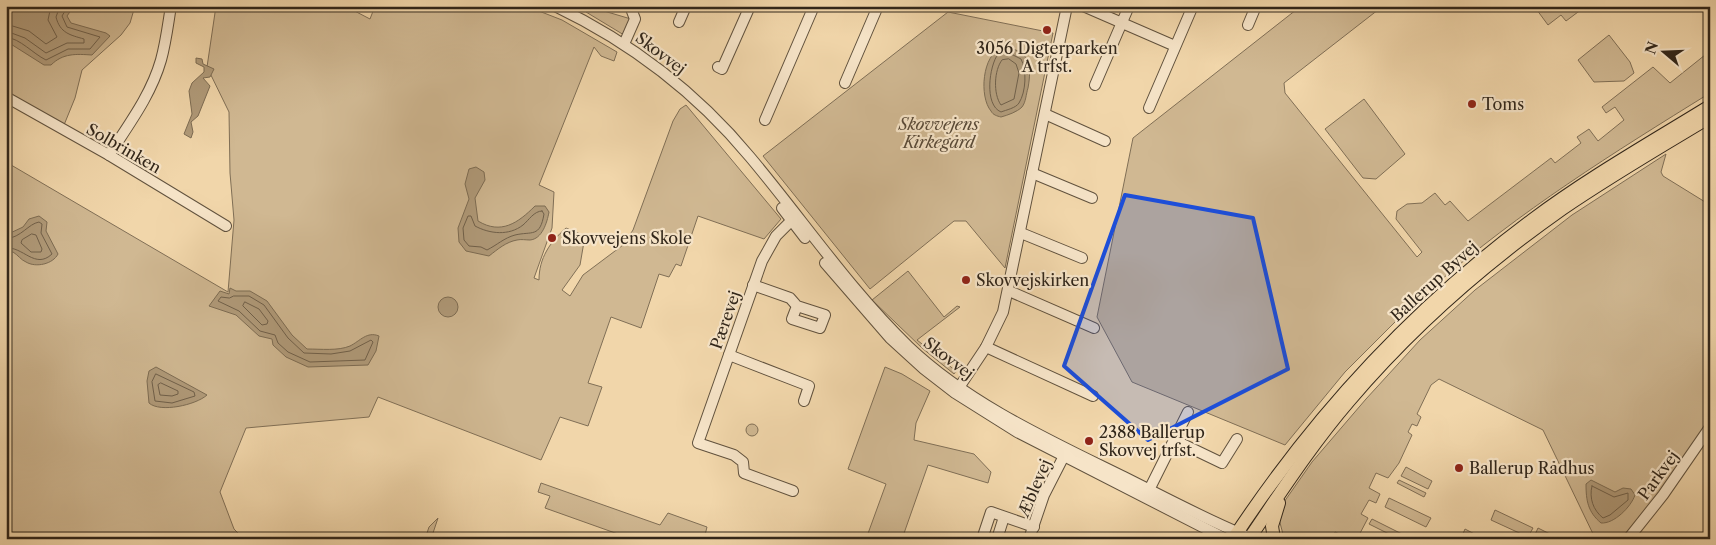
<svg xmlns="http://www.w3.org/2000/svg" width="1716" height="545" font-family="'Libre Caslon Text',serif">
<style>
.green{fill:#d0b892;stroke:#806f56}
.water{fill:#b09a79;stroke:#7d6c53}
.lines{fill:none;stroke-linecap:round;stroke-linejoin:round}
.shore{stroke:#70604a;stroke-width:1}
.minor-casing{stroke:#61523e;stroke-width:12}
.major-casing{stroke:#31261a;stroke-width:14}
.minor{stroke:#f6e4c8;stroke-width:10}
.major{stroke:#f1d6aa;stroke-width:12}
.marked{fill:#1d4ed8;fill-opacity:0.2;stroke:#1d4ed8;stroke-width:4;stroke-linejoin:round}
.poi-dot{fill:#8f2418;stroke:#f6e4c8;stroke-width:2}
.labels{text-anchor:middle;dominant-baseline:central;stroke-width:4.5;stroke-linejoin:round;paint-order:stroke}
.poi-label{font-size:16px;fill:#31261a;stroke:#f6e4c8;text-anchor:start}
.street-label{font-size:16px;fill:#31261a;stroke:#f6e4c8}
.park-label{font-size:16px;font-style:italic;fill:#594a38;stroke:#f6e4c8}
</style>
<rect width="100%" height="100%" fill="#f1d6aa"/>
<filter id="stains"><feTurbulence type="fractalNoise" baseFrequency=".004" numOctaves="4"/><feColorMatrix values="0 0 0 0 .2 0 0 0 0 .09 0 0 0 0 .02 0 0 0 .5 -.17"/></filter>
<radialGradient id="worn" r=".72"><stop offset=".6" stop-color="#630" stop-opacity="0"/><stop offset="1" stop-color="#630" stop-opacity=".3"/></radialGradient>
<g class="green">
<path d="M 6,6 L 135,6 L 130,23 L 121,35 L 82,70 L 75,98 L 64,125 L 6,91 Z"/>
<path d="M 216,6 L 345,6 L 370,19 L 375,6 L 526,6 L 562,20 L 617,52 L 614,61 L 601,56 L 594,47 L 539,185 L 554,192 L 552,228 L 534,278 L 539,280 C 539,258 550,242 566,228 L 585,236 L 580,265 L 562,290 L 570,296 L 583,275 L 623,245 L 633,230 L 673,121 L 680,109 L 686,105 L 781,219 L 764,239 L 698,216 L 681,266 L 676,264 L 669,277 L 659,274 L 641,328 L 611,317 L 588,383 L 602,387 L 588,426 L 560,417 L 541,460 L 378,397 L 369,417 L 246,428 L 220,492 L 234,529 L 244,539 L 6,539 L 6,162 L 228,292 L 234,220 L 230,173 L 229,112 L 207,67 Z"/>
<path d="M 587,6 L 631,19 L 624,35 L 586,12 Z"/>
<path d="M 1301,6 L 1383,6 L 1284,83 L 1285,93 L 1417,257 L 1422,252 L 1396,219 L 1397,211 L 1407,204 L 1422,203 L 1435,193 L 1445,205 L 1450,201 L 1468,221 L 1551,158 L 1555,163 L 1581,143 L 1577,137 L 1589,129 L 1598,141 L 1624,120 L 1615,107 L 1606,113 L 1602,107 L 1653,67 L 1670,83 L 1710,51 L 1710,93 C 1613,153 1520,211 1434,286 L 1432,285 L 1345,372 L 1285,445 L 1132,382 L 1097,317 L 1133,138 Z"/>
<path d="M 1534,6 L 1586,6 L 1566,21 L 1561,15 L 1548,25 Z"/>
<path d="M 948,12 L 1053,33 L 1005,268 L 966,221 L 954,221 L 870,289 L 763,156 Z"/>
<path d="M 1609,35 L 1630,62 L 1634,73 L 1624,81 L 1594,82 L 1578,60 Z"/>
<path d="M 1364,99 L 1405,154 L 1376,179 L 1363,178 L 1325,129 Z"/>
<path d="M 1666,154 L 1661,172 L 1663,176 L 1710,205 L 1710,420 L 1667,485 L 1623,539 L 1595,538 L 1543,430 L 1439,379 L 1431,385 L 1417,414 L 1421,417 L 1417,426 L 1412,424 L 1408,432 L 1412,435 L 1399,463 L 1388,478 L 1376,473 L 1369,488 L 1380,494 L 1376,503 L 1369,500 L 1361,514 L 1368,518 L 1357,539 L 1350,539 L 1335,532 L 1332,539 L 1284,538 L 1279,519 L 1284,502 L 1312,462 L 1366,399 L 1420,340 L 1475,290 L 1572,215 Z"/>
<path d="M 908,271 L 944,317 L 957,306 L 960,307 L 917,340 L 956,371 L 954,374 L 922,348 L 872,300 Z"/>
<path d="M 885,367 L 902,374 L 930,391 L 916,423 L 914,440 L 974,454 L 991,472 L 988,483 L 928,465 L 902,539 L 866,539 L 886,484 L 848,469 Z"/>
<circle cx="752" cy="430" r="6"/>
<path d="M 1406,467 L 1432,481 L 1428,489 L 1401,476 Z"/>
<path d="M 1399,480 L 1426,493 L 1424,497 L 1397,483 Z"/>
<path d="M 541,483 L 660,525 L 668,513 L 707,527 L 704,539 L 632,539 L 545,508 L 550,496 L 538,492 Z"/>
<path d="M 1389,498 L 1431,518 L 1426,527 L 1385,507 Z"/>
<path d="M 1495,510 L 1533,528 L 1528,537 L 1491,520 Z"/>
<path d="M 438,518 L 431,539 L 425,539 L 429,527 Z"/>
<path d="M 1372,519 L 1412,539 L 1399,539 L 1369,524 Z"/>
<path d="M 1538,528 L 1560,539 L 1533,539 Z"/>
<path d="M 1465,529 L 1484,539 L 1468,539 L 1462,536 Z"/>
</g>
<g class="water">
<path d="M 6,6 L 74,6 L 67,16 L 71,23 L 106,33 L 110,36 L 92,55 C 76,54 63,53 51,65 L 44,65 L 6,41 Z"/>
<path d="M 1002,48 C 1030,48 1032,66 1028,88 C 1026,94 1026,102 1022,107 C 1017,112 1008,115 1001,117 C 997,116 993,115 991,111 C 979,97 982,54 1002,48 Z"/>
<path d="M 196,58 L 202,59 L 203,64 L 214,69 L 210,77 L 203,78 L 210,86 L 198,116 L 191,122 L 193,132 L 191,138 L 184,134 L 192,114 L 189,91 L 192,83 L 204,72 L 204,67 L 196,63 Z"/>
<path d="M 476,167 L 484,172 L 485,180 L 475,198 L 478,221 C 501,235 518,223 535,206 L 545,206 L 549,212 C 547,223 542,239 530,240 C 526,240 521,239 517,240 C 506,242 498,249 489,256 L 466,251 L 459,242 L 458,228 L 469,199 L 465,184 L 469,169 Z"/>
<path d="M 39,216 L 47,222 L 46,231 L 58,254 C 53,264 36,268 26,262 C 21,260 18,255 13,252 L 6,253 L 6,235 L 23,227 L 29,219 Z"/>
<path d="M 230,288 L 236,291 L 250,291 L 267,301 L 292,335 L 307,349 C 321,349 338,351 350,346 C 360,341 367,331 379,336 L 376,351 L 368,365 L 308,367 L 286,357 L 273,345 L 272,339 L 259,336 L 236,315 L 209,306 L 220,291 L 229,294 Z"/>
<circle cx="448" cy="307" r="10"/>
<path d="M 156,367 L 207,395 C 196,405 160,413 149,403 L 147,381 L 149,371 Z"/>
<path d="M 1591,480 L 1615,492 L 1623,488 L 1631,489 L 1635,495 C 1631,507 1614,524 1601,523 C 1588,512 1586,501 1586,484 Z"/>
</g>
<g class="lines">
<g class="shore">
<path d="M 6,24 L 29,31 L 46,44 L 57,37 L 48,20 L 51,6"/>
<path d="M 6,31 L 25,38 L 46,53 L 67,43 L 84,43 L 84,39 C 70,35 60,33 56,17 L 60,6"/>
<path d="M 6,37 C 21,39 32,53 46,60 L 68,49 L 90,49 L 100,37 L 67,27 L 62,16 L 68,6"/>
<path d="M 1009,53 L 1021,59 C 1027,70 1026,92 1019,103 C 1016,108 1006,110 1001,112 C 984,105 989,66 998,54 Z"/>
<path d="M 1009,59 L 1016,64 L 1019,73 L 1014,99 L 1001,105 C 993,94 994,70 1002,60 Z"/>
<path d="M 542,211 L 544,214 C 540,238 532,231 515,235 C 504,238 497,245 487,250 L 481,247 L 469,246 L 464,240 L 463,228 L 468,216 L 471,216 L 475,226 C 490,234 509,236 523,225 C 529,220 534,211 542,211 Z"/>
<path d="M 32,234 L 36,235 L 42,249 L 41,252 L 31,252 L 21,243 L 22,240 Z"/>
<path d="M 6,239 C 22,237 28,224 39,222 L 42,224 L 41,233 L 52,254 C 35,270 23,246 6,248"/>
<path d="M 234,296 L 249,296 L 264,305 L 288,338 L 304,353 L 331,354 L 350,351 L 371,340 L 373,342 L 365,360 L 310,362 L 288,352 L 278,343 L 275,335 L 260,331 L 239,311 L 218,301 L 221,297 L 229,298 Z"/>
<path d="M 245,302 L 259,309 L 268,321 L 267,324 L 262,325 L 243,306 Z"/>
<path d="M 156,374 L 194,392 L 195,396 L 172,403 L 155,401 L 152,382 Z"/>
<path d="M 161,383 L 178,391 L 178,394 L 172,396 L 160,395 L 158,385 Z"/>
<path d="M 1592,486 L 1614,497 L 1628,493 L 1628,500 L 1610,515 L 1603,518 C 1593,510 1589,498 1592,486 Z"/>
</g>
<g class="minor-casing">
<g id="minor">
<path d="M 555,6 C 630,42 697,93 750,157 C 803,220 849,289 909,347 C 969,404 1051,441 1124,477 C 1164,497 1203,518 1244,535"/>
<path d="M 1083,6 L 1175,46"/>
<path d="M 679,22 L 686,6"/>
<path d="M 1248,25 L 1256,6"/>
<path d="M 624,44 L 635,19 L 630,6"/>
<path d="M 718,67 L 722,69 L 750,6"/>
<path d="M 845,83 L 878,6"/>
<path d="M 1095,85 L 1129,6"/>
<path d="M 6,97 L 109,155 L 226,226"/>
<path d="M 1149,108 L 1192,8"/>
<path d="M 1045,114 L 1105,141"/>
<path d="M 765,120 L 814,6"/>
<path d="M 109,155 C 129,124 151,95 161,60 C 166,42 168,24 171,6"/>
<path d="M 1032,173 L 1092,198"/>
<path d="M 782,208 L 805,238"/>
<path d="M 1021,233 L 1082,258"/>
<path d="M 825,263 L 890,338 L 924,369 L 955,393 L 1017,432 L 1226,539"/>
<path d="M 753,285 L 790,298 L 797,306 L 825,315 L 820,328 L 792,319 L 797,306"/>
<path d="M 1009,291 L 1094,328"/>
<path d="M 986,347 L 1093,396"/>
<path d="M 729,355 L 809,386 L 804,401"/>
<path d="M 956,392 L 986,347 L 1003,312 L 1067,6"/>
<path d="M 1174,440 L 1222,463 L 1237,439"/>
<path d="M 793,491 L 744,473 L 743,462 L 734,455 L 698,443 L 762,261 L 776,236 L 795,217"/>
<path d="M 1147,494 L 1188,412"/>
<path d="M 982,539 L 991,512 L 1034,527"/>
<path d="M 997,539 L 1004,517"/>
<path d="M 1029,539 L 1044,495 L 1067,450"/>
<path d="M 1628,539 L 1663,495 L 1710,427"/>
</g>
</g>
<g class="major-casing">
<g id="major">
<path d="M 1233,539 C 1314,416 1414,308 1532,220 C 1588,178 1650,143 1710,106"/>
<path d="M 1249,539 C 1281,492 1312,444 1349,401 C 1411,328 1484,264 1562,209 C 1610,176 1660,147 1710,117"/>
<path d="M 1274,539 L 1272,526 L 1279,503"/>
</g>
</g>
<use href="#minor" class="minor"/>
<use href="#major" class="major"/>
</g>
<path class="marked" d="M 1125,195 L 1253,218 L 1288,369 L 1148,440 L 1064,366 Z"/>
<g class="poi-dot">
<circle cx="1047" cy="30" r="5"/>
<circle cx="1472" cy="104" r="5"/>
<circle cx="552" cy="238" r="5"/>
<circle cx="966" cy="280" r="5"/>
<circle cx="1089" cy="441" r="5"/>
<circle cx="1459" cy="468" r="5"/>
</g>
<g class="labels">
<g class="poi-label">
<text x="1047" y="48" text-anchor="middle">3056 Digterparken<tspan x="1047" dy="18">A trfst.</tspan></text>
<text x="1482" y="104">Toms</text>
<text x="562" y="238">Skovvejens Skole</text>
<text x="976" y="280">Skovvejskirken</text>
<text x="1099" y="432">2388 Ballerup<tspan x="1099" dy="18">Skovvej trfst.</tspan></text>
<text x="1469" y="468">Ballerup Rådhus</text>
</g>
<g class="street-label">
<text transform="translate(661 53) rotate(37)">Skovvej</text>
<text transform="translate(124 148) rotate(30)">Solbrinken</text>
<text transform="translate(1434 281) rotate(-42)">Ballerup Byvej</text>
<text transform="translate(725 320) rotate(-71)">Pærevej</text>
<text transform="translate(949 358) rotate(37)">Skovvej</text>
<text transform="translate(1658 475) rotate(-54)">Parkvej</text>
<text transform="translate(1034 488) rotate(-67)">Æblevej</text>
</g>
<g class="park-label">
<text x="939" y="124">Skovvejens<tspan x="939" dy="18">Kirkegård</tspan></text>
</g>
</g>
<rect width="1716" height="545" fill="none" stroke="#f1d6aa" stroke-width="25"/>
<rect x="8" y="8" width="1701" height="530" fill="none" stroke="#31261a" stroke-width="2.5"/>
<rect x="12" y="12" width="1691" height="520" fill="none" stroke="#31261a"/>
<g transform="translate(1664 52) rotate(289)" stroke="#f6e4c8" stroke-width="4" paint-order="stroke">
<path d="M0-4L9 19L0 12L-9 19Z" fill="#31261a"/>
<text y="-8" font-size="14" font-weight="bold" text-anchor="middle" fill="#31261a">N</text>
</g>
<rect width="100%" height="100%" filter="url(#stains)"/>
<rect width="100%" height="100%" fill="url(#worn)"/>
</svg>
